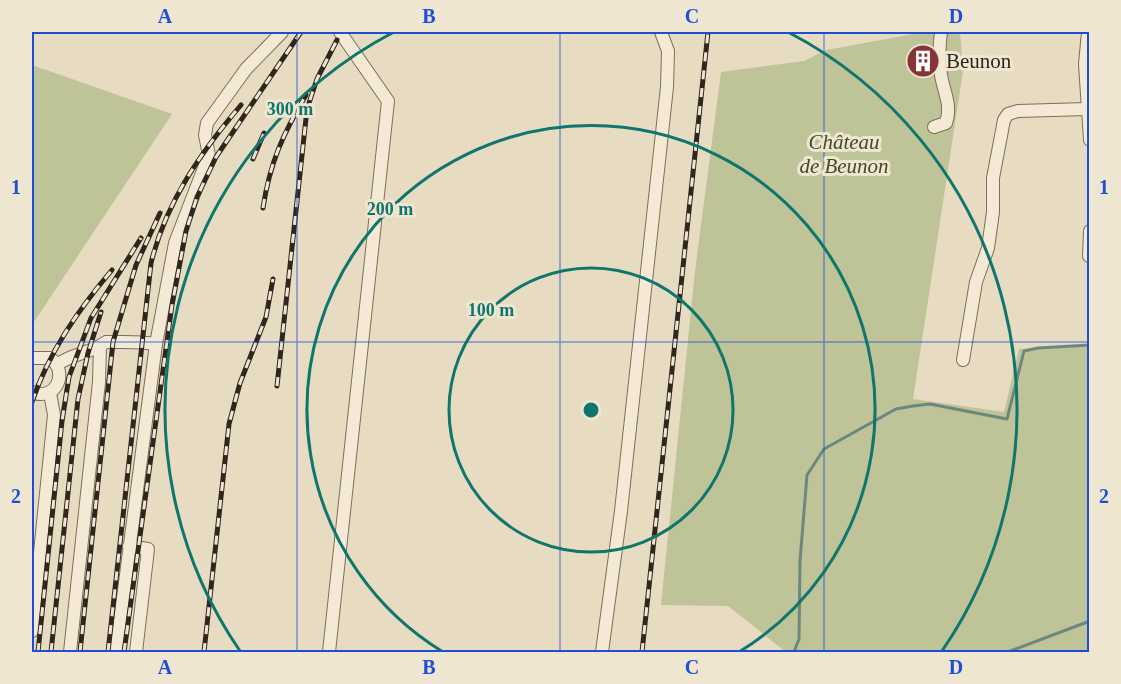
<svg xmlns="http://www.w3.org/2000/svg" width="1121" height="684" font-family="Georgia,serif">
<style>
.green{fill:#bfc398}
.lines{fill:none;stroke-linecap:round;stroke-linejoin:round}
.stream{stroke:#6c877f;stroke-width:3}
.minor-casing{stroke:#7e6d5c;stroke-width:14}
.minor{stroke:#f3e9d4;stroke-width:12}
.rail-casing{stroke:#30261e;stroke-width:5}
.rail{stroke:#efe6d1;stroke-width:3;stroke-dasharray:9;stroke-linecap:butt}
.grid{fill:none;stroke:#1d4ed8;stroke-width:1.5;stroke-opacity:0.55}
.ring{fill:none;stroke:#0f766e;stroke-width:3}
.labels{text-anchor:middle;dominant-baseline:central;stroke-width:6;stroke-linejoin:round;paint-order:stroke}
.poi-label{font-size:21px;fill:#30261e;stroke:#efe6d1;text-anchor:start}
.park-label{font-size:21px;font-style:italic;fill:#424a27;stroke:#efe6d1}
.centre{fill:#0f766e;stroke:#efe6d1;stroke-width:3}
.ring-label{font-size:18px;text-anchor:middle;font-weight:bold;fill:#0f766e;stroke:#efe6d1;stroke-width:6;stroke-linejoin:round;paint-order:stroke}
.neatline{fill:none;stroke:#1d4ed8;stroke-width:2}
.grid-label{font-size:20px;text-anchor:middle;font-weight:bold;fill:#1d4ed8}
</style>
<rect width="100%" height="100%" fill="#e7dbc2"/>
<g class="green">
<path d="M 925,32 L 960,32 L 963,71 L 913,399 L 1004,412 L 1019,349 L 1089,345 L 1089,652 L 786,652 L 728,606 L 661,605 L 695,271 L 721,72 L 804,61 L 826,50 Z"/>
<path d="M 32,65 L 172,114 L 32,325 Z"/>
</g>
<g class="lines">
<g class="stream">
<path d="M 794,652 L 799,639 L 800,561 L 807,475 L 824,449 L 896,409 L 913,406 L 930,404 L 1007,419 L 1024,351 L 1038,348 L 1090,345"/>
<path d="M 1008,652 L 1090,621"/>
</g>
<g class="minor-casing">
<g id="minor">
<path d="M 1088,32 L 1085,64 L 1090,140"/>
<path d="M 934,127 L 946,123 C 952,105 944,93 941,75 C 939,61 939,46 941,32"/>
<path d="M 1089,256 L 1090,231"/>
<path d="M 32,358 L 50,358 C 70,373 55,402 32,392"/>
<path d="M 963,360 L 976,282 L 988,248 L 993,212 L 993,178 L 1004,120 L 1008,114 L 1018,111 L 1087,109"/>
<path d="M 57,365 C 72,353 90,354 106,342 C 123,342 139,341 156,344"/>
<path d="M 129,546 L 148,549 L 136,652"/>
<path d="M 32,631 L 54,415 L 50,393"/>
<path d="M 70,652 L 99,382 L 100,346"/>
<path d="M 116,652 L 156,344 L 175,243 L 209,155 L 205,135 L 207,123 L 246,69 L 282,32"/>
<path d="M 329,652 L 388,101 L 340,32"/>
<path d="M 602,652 L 621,511 L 667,87 L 668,51 L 661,32"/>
</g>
</g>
<use href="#minor" class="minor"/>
<g class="rail-casing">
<g id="rail">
<path d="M 253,159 L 264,133"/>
<path d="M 263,208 C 270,162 283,134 306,95"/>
<path d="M 277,386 L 307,109 L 317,79 L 337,40"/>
<path d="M 32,402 C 49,352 78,310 112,270"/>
<path d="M 38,652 L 62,421 L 69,377 L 91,318 L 141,238"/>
<path d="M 51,652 L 78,399 L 88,353 L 101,312"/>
<path d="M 80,652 L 113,342 L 136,265 L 160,213"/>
<path d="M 108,652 L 151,263 C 166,202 201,152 241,105"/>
<path d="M 124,652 L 172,305 L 186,231 L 197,197 L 216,157 L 301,32"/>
<path d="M 204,652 L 229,424 L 240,383 L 266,317 L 273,279"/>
<path d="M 642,652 L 708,32"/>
</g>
</g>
<use href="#rail" class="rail"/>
</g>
<path class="grid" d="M 297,32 L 297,652M 560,32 L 560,652M 824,32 L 824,652M 32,342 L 1090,342"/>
<g class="ring">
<circle cx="591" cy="410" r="142"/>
<path d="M443 652A284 284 0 1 1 739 652"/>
<path d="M240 651A426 426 0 0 1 394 32M788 32A426 426 0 0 1 942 651"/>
</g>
<defs>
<g id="building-disc" transform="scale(1.725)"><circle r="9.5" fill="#853437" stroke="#efe6d1"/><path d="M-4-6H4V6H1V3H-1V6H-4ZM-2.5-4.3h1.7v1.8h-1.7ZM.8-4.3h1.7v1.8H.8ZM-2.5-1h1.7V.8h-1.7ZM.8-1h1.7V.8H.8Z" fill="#fff"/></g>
</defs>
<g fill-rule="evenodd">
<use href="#building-disc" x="923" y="61"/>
</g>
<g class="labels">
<g class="poi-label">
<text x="946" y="61">Beunon</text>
</g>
<g class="park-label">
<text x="844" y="142">Château<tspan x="844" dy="24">de Beunon</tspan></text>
</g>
</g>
<circle cx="591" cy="410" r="9" class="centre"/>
<g class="ring-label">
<text x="290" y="115">300 m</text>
<text x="390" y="215">200 m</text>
<text x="491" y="316">100 m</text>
</g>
<rect width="1121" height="684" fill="none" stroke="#efe6d1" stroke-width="66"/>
<rect x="33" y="33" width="1055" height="618" class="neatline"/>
<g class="grid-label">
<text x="165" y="23">A</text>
<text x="429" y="23">B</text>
<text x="692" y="23">C</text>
<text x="956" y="23">D</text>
<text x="16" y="194">1</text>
<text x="1104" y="194">1</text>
<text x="16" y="503">2</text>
<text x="1104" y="503">2</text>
<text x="165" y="674">A</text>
<text x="429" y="674">B</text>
<text x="692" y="674">C</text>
<text x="956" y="674">D</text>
</g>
</svg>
